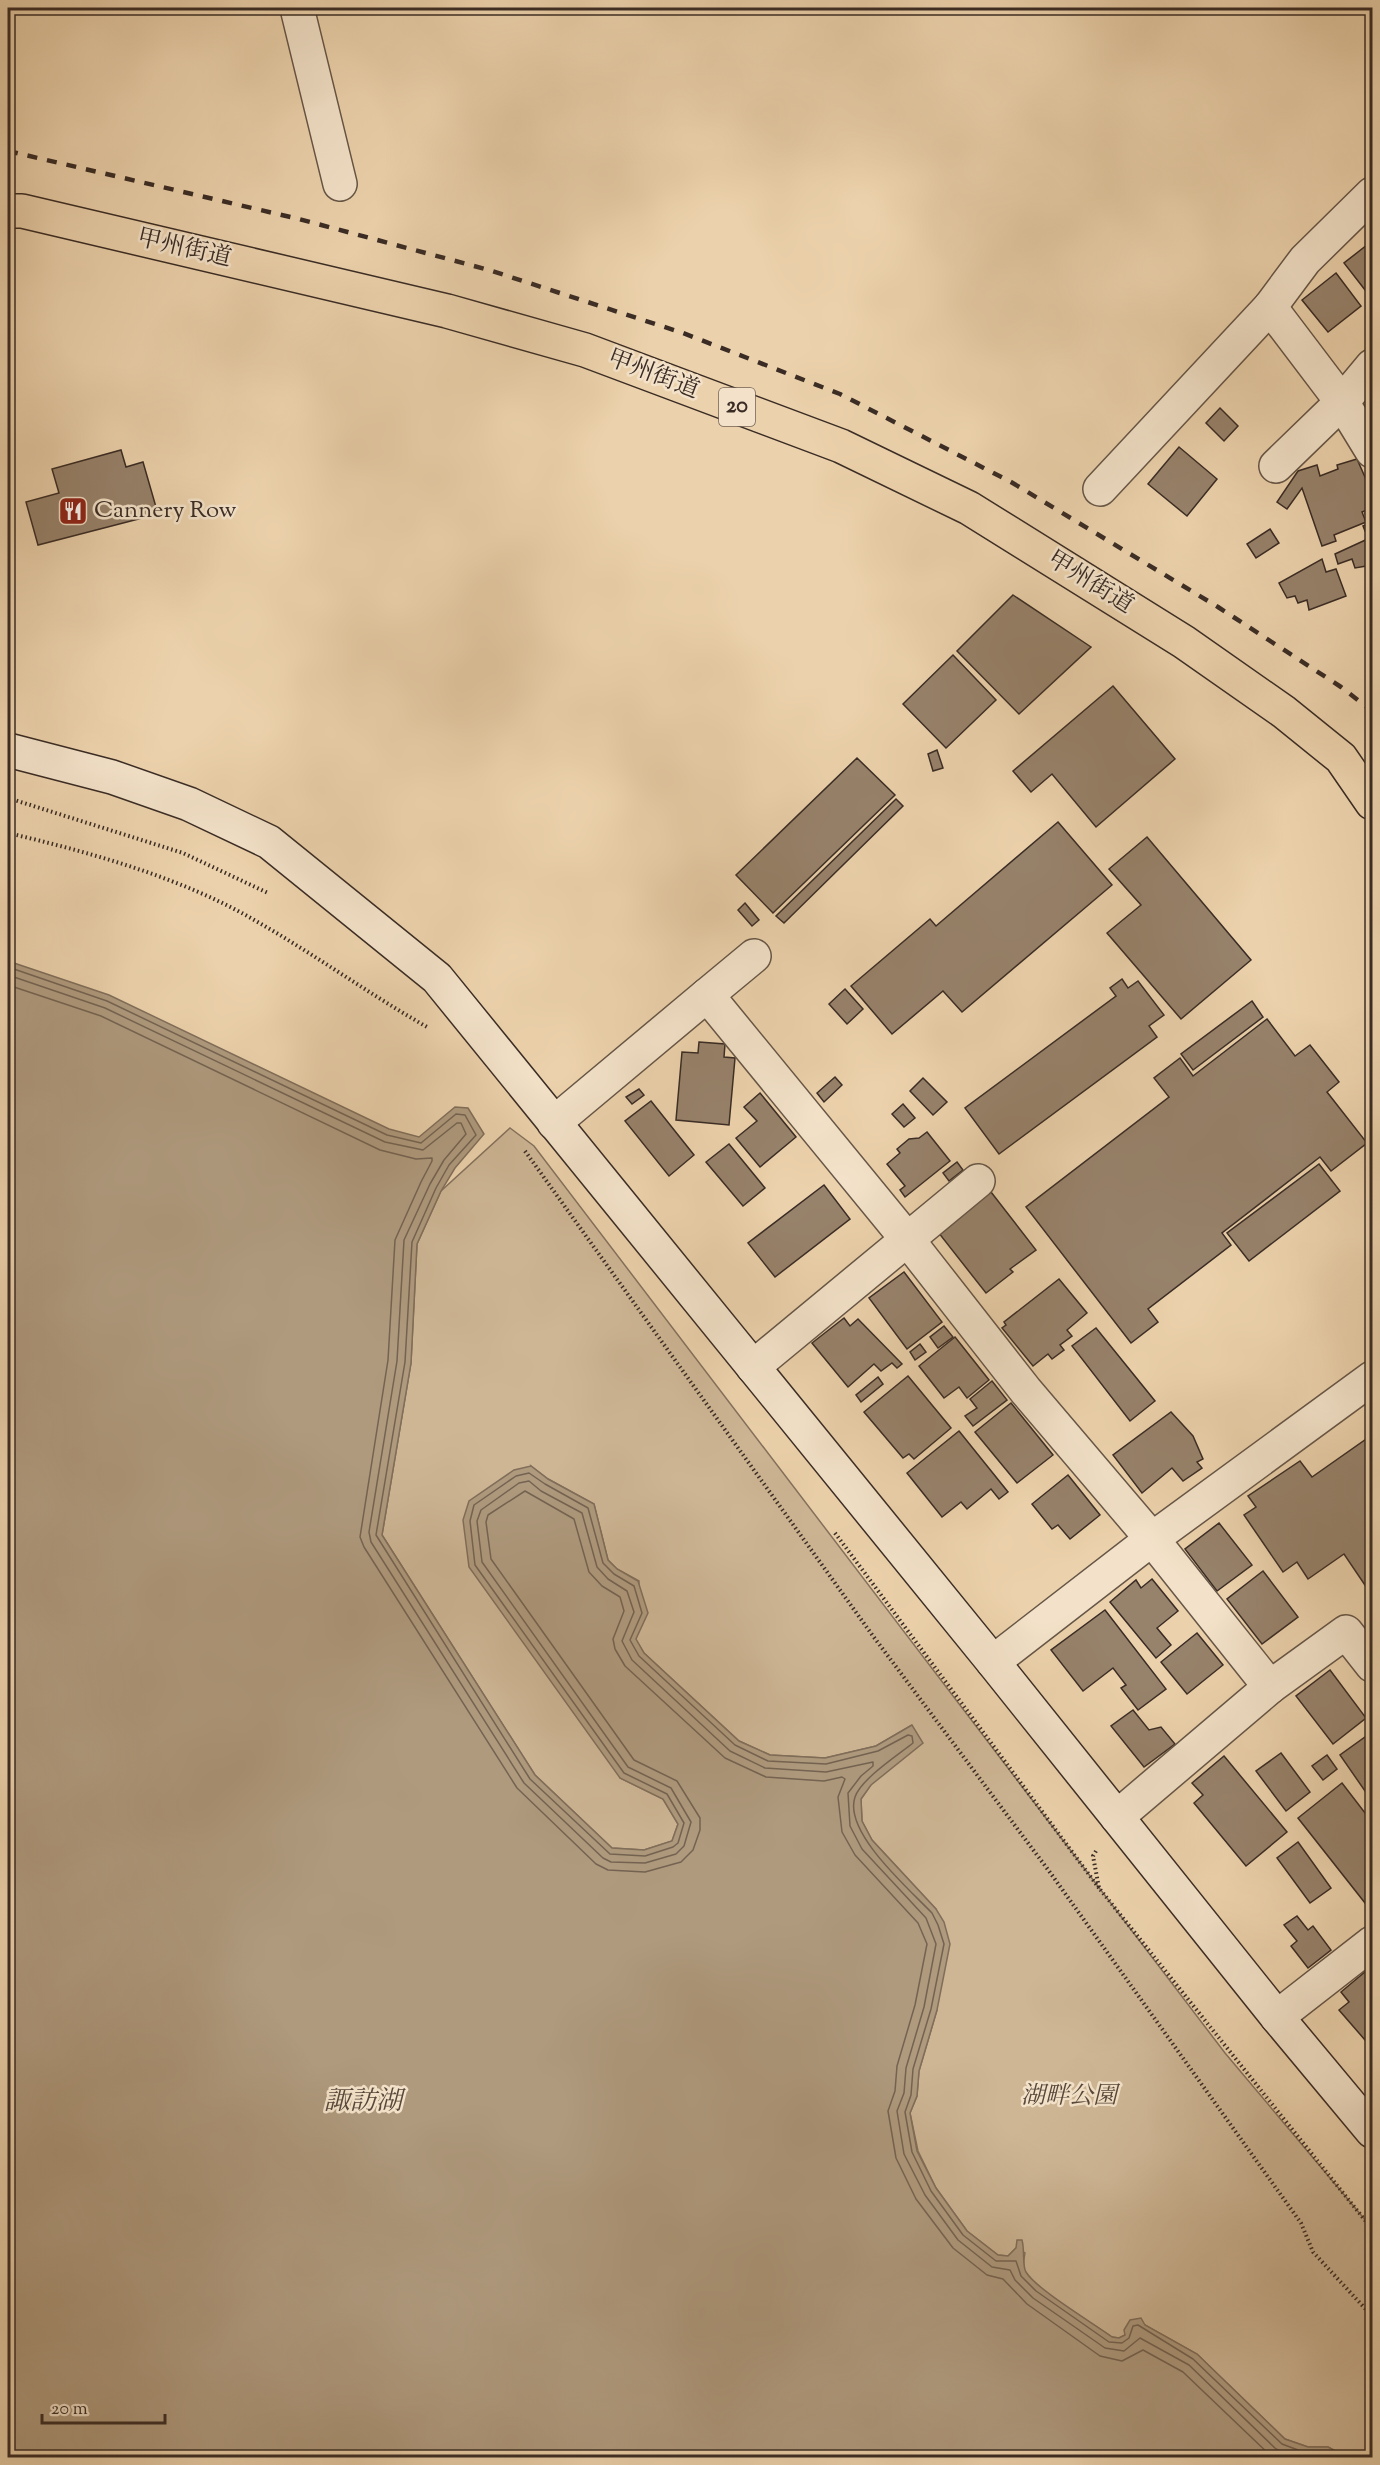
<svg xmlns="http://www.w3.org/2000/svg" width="1380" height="2465" font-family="'Sorts Mill Goudy','Noto Serif JP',serif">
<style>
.green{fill:#ceb695;stroke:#84715d;stroke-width:1.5}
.water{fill:#af9a7e;stroke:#806e5a;stroke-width:1.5}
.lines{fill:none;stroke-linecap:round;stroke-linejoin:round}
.shore{stroke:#746352;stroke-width:1.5}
.building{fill:#97826b;stroke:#3a2c25;stroke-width:1.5}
.street-casing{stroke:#665647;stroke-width:36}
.secondary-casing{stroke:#3a2c25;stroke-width:36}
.highway-casing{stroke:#3a2c25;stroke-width:36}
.path{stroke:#3a2c25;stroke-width:4;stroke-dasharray:1.5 3;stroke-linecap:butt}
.street{stroke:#f3e2c9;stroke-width:33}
.secondary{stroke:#f3e2c9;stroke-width:33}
.highway{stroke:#ecd2ac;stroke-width:33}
.rail{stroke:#3a2c25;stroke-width:4.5;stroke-dasharray:10 10;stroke-linecap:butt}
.labels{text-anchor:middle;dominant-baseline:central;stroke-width:5;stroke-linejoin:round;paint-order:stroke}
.shield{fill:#f3e2c9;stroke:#726356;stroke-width:1.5}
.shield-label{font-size:22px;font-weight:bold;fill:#3a2c25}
.street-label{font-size:24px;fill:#3a2c25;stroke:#f3e2c9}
.poi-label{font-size:24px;fill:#3a2c25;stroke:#f3e2c9;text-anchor:start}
.park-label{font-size:24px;font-style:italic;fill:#58483b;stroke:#f3e2c9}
.water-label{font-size:26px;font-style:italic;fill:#57483b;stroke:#f3e2c9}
</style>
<rect width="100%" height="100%" fill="#ecd2ac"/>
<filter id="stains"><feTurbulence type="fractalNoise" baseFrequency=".00333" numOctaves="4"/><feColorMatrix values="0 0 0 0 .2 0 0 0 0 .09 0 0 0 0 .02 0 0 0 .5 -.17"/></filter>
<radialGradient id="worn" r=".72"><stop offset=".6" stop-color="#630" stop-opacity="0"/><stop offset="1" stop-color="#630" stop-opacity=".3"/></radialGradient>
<path class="green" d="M 510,1128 L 534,1146 L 1225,2053 L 1372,2228 L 1372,2457 L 1347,2457 L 1328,2447 L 1308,2447 L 1285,2439 L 1197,2354 L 1145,2325 L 1119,2338 L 1112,2337 C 1092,2323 1035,2290 1025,2271 C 1022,2265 1024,2259 1025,2253 L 1016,2248 L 1008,2256 L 998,2255 L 967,2231 L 936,2188 L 918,2151 L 910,2113 L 917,2096 L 919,2071 L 937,2010 L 936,1909 L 872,1840 L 862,1821 L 861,1799 L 912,1725 L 876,1746 L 825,1758 L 770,1755 L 739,1741 L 644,1653 L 636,1640 L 639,1581 L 617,1569 L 608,1560 L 594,1504 L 548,1479 L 531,1466 L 620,1778 L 663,1799 L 678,1824 L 672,1841 L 644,1850 L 612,1848 L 535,1775 L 382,1535 L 411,1363 L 417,1244 L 441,1191 Z"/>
<path class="water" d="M 8,961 L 109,995 L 389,1129 L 419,1137 L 455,1107 L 468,1108 L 484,1134 L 455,1168 L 441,1191 L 417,1244 L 411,1363 L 382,1535 L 535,1775 L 612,1848 L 644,1850 L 672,1841 L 678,1824 L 663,1799 L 620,1778 L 469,1567 L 463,1520 L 469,1501 L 514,1470 L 531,1466 L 548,1479 L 594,1504 L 608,1560 L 617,1569 L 638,1581 L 648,1613 L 636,1639 L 644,1653 L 739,1741 L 770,1755 L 825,1758 L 876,1746 L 912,1725 L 923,1743 L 871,1785 L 861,1799 L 862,1821 L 872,1840 L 936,1909 L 944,1922 L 950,1944 L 937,2010 L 919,2071 L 917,2096 L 910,2113 L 917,2151 L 936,2188 L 967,2231 L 998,2255 L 1008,2256 L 1016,2248 L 1017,2240 L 1022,2240 C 1025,2251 1022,2266 1026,2272 C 1036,2289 1093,2323 1112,2337 L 1119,2338 L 1125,2335 L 1124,2330 L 1130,2320 L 1141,2318 L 1145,2325 L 1197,2354 L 1285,2439 L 1308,2447 L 1328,2447 L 1347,2457 L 8,2457 Z"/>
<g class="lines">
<g class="shore">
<path d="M 8,967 L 107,1001 L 387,1135 L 421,1143 L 456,1114 L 465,1115 L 476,1135 L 449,1165 L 436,1188 L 412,1242 L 405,1362 L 376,1535 L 530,1779 L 610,1854 L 645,1856 L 673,1847 L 678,1843 L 684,1823 L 667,1794 L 624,1773 L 475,1565 L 470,1521 L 474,1505 L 516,1476 L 529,1473 L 545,1484 L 588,1508 L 603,1563 L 614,1574 L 634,1586 L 642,1613 L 630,1640 L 639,1656 L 735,1745 L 768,1761 L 826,1764 L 878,1751 L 908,1735 L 912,1736 L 913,1743 C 898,1755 861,1779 855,1797 C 843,1832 909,1889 932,1913 L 938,1925 L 944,1944 L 931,2009 L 913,2069 L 911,2095 L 905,2112 L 912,2152 L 931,2191 L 963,2235 L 996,2261 L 1016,2261 L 1021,2276 L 1036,2291 L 1109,2342 L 1122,2343 L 1129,2338 L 1133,2326 L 1138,2325 L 1193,2359 L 1282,2444 L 1306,2453 L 1327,2453 L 1335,2458"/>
<path d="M 8,975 L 105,1008 L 385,1142 L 423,1150 L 457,1123 L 461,1123 L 466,1134 L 444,1160 L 430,1184 L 404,1240 L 397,1361 L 369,1532 L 371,1542 L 524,1783 L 603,1858 L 611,1862 L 645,1863 L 676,1854 L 684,1846 L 691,1822 L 671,1788 L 628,1767 L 482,1562 L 477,1521 L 481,1510 L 519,1483 L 529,1481 L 541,1491 L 582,1513 L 597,1567 L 608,1579 L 627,1591 L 634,1612 L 622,1641 L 632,1660 L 730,1751 L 765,1768 L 826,1772 L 873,1762 L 873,1766 L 861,1776 L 848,1793 L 850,1826 L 862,1849 L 926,1918 L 936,1944 L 924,2007 L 906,2068 L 904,2093 L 897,2111 L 904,2154 L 925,2195 L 958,2240 L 992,2267 L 1010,2270 L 1015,2280 L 1033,2298 L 1105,2348 L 1124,2351 L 1140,2338 L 1189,2365 L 1276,2449 L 1296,2458"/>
<path d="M 8,985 L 101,1016 L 380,1150 L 416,1159 L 432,1158 L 432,1161 L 421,1182 L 395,1240 L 388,1360 L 360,1537 L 364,1547 L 517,1788 L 596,1864 L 608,1870 L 645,1872 L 681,1862 L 693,1850 L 700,1830 L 700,1818 L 677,1781 L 634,1760 L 491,1559 L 486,1522 L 488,1515 L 525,1491 L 574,1519 L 589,1572 L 602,1586 L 620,1597 L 624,1611 L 613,1639 L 615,1649 L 625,1666 L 725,1758 L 766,1777 L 824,1781 L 842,1777 L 845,1779 L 838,1797 L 842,1832 L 855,1855 L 918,1923 L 927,1944 L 915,2005 L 897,2066 L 895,2091 L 888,2111 L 896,2158 L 916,2199 L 953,2248 L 987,2275 L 1003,2279 L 1027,2304 L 1100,2356 L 1122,2361 L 1143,2350 L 1183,2372 L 1273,2458"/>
</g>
</g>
<g class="building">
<path d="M 1372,241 L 1372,292 L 1369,295 L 1344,263 Z"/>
<path d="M 1336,273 L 1361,306 L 1328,332 L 1302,300 Z"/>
<path d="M 1220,408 L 1238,426 L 1224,441 L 1206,423 Z"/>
<path d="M 1179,447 L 1217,479 L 1187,516 L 1148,484 Z"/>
<path d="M 121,450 L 126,467 L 143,462 L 158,514 L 38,545 L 26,502 L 59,493 L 52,469 Z"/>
<path d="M 1357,459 L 1372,493 L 1372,508 L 1362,512 L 1366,522 L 1334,535 L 1336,541 L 1322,546 L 1302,488 L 1287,509 L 1277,502 L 1298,471 L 1317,465 L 1320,476 L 1338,469 L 1337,465 Z"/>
<path d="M 1372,511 L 1372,527 L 1365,531 L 1363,526 L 1368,524 L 1365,513 Z"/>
<path d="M 1270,529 L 1279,543 L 1256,558 L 1247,544 Z"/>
<path d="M 1372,537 L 1372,565 L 1355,568 L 1352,559 L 1338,564 L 1335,554 Z"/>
<path d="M 1322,559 L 1326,572 L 1336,569 L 1346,596 L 1309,610 L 1307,600 L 1298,603 L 1295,596 L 1287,598 L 1279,583 Z"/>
<path d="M 1013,595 L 1091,647 L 1019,714 L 957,651 Z"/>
<path d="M 953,655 L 996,700 L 946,748 L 903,704 Z"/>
<path d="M 1113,686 L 1175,759 L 1096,827 L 1052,774 L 1031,792 L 1013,771 Z"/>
<path d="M 937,750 L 943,768 L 933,771 L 928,754 Z"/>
<path d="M 857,758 L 895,795 L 773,913 L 736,875 Z"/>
<path d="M 896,799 L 903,806 L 784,923 L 776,916 Z"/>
<path d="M 1058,822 L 1112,885 L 962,1012 L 943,991 L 892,1034 L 851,986 L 930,919 L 936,926 Z"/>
<path d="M 1147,837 L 1251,960 L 1181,1019 L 1107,933 L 1141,905 L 1109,869 Z"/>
<path d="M 745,903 L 759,920 L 752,926 L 738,910 Z"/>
<path d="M 1122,979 L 1128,988 L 1138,981 L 1164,1015 L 1149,1026 L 1157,1037 L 999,1154 L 965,1108 L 1116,996 L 1110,988 Z"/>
<path d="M 845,989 L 863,1009 L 847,1024 L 829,1004 Z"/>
<path d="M 1252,1001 L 1263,1017 L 1193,1070 L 1181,1054 Z"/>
<path d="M 1267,1019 L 1295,1056 L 1310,1045 L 1339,1082 L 1327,1092 L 1367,1143 L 1331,1171 L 1320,1157 L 1222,1233 L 1231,1245 L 1148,1309 L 1158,1322 L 1131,1343 L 1026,1207 L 1169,1097 L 1154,1078 L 1180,1058 L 1193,1076 Z"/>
<path d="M 699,1042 L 725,1044 L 724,1057 L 735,1058 L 729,1125 L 676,1120 L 682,1052 L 698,1053 Z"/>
<path d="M 835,1077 L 842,1085 L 824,1102 L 817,1093 Z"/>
<path d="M 923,1078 L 947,1102 L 933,1115 L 910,1091 Z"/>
<path d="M 639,1089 L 644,1095 L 632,1104 L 626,1097 Z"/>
<path d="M 760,1093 L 796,1137 L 760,1167 L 736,1138 L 757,1121 L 744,1107 Z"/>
<path d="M 651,1101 L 694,1155 L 669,1176 L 625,1121 Z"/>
<path d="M 903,1104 L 915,1118 L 904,1127 L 892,1114 Z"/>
<path d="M 927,1132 L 950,1161 L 905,1197 L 900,1190 L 905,1186 L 887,1164 L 900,1153 L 897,1149 L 909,1139 L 919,1138 Z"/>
<path d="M 729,1144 L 765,1188 L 743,1206 L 706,1162 Z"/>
<path d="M 957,1162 L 963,1170 L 949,1181 L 943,1173 Z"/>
<path d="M 1319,1164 L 1340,1191 L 1249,1261 L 1227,1233 Z"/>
<path d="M 824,1185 L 850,1219 L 775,1277 L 748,1243 Z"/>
<path d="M 991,1192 L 1036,1250 L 1010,1269 L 1013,1272 L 986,1293 L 938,1232 Z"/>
<path d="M 904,1272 L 942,1322 L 907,1349 L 869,1298 Z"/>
<path d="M 1059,1279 L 1087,1313 L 1067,1330 L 1072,1336 L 1060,1345 L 1064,1350 L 1052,1359 L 1048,1354 L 1033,1366 L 1002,1328 L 1006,1325 L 1004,1322 Z"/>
<path d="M 844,1318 L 850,1326 L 858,1319 L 902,1364 L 897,1368 L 892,1363 L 881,1371 L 874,1364 L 848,1387 L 812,1343 Z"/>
<path d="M 944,1326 L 953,1337 L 938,1348 L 930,1337 Z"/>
<path d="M 1096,1328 L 1155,1401 L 1130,1421 L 1072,1346 Z"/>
<path d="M 955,1337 L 989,1380 L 967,1398 L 959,1387 L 944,1398 L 919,1366 Z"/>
<path d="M 920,1344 L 926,1352 L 915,1360 L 910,1352 Z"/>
<path d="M 908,1376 L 951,1428 L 914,1459 L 909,1454 L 903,1458 L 864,1412 Z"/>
<path d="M 878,1377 L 883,1384 L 861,1402 L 856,1395 Z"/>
<path d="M 992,1381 L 1007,1400 L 973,1426 L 965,1416 L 977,1408 L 970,1399 Z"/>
<path d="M 1011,1403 L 1053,1455 L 1017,1483 L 975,1432 Z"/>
<path d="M 1171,1412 L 1193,1436 L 1203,1459 L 1197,1462 L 1202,1468 L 1183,1481 L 1172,1468 L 1142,1493 L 1113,1455 Z"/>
<path d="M 959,1431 L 1008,1492 L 999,1499 L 991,1489 L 967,1509 L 961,1502 L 942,1517 L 907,1473 Z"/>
<path d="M 1372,1435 L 1372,1588 L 1369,1591 L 1344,1554 L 1308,1579 L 1297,1562 L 1283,1572 L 1244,1515 L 1256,1507 L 1248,1496 L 1300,1461 L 1312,1477 Z"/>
<path d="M 1068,1475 L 1100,1515 L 1070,1539 L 1058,1525 L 1052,1529 L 1032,1504 Z"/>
<path d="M 1219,1523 L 1252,1565 L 1217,1591 L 1185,1549 Z"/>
<path d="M 1263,1571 L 1298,1617 L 1262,1644 L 1227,1599 Z"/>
<path d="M 1152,1579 L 1178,1611 L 1157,1628 L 1171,1645 L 1156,1658 L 1110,1602 L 1136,1580 L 1141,1588 Z"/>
<path d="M 1105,1610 L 1166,1689 L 1138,1710 L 1121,1688 L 1126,1685 L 1113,1668 L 1083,1691 L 1051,1650 Z"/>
<path d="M 1197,1633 L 1223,1665 L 1187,1694 L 1161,1662 Z"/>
<path d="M 1330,1670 L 1366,1718 L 1333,1744 L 1296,1696 Z"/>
<path d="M 1133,1710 L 1149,1730 L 1161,1727 L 1175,1744 L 1144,1767 L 1111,1726 Z"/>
<path d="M 1372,1732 L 1372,1801 L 1340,1755 Z"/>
<path d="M 1281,1753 L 1310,1792 L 1286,1811 L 1256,1771 Z"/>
<path d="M 1327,1755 L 1337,1769 L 1323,1780 L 1312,1766 Z"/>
<path d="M 1224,1756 L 1287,1832 L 1246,1866 L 1194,1803 L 1203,1795 L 1192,1783 Z"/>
<path d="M 1342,1783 L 1372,1822 L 1372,1905 L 1369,1908 L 1298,1818 Z"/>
<path d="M 1298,1842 L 1331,1888 L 1310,1903 L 1277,1858 Z"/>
<path d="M 1297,1916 L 1308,1930 L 1313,1926 L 1331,1950 L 1308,1968 L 1291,1946 L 1297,1941 L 1284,1925 Z"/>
<path d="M 1372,1966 L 1372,2035 L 1365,2040 L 1339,2010 L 1349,2002 L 1341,1992 Z"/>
</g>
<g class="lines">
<g class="street-casing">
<g id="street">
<path d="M 297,8 L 340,184"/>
<path d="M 1270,307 L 1342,402 L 1372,451"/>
<path d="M 1276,466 L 1342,402 L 1372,366"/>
<path d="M 1100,489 L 1270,307 L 1305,260 L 1372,194"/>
<path d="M 707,995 L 754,956"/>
<path d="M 554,1123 L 707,995 L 907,1239 L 1026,1391 L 1152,1539 L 1270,1687"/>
<path d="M 753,1367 L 978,1181"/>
<path d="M 993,1662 L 1152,1539 L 1372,1378"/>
<path d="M 1117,1817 L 1270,1687 L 1346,1632 L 1372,1665"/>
<path d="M 1277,2017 L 1372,1943"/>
</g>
</g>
<g class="secondary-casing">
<path id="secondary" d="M 8,750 L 112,777 L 189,804 L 269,842 L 437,978 L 993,1662 L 1277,2017 L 1372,2131"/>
</g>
<g class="highway-casing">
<path id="highway" d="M 8,211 L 22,211 L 447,311 L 585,350 L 841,446 L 969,508 L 1184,642 L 1284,712 L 1341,758 L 1372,803"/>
</g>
<g class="path">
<path d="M 8,798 L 183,853 L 268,893"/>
<path d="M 8,833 C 89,852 183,878 256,921 C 314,954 369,994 427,1027"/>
<path d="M 525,1151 L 873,1636 L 1049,1871 L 1301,2223 L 1313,2252 L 1372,2316"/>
<path d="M 835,1533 L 1099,1888"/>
<path d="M 1096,1851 L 1093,1856 L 1099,1888 L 1372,2229"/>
</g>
<use href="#street" class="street"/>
<use href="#secondary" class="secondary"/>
<use href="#highway" class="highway"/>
<path class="rail" d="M 8,151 L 299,219 L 489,270 L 683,333 L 840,394 L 1011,482 L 1218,607 L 1341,687 L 1372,711"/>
</g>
<defs>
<g id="restaurant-square" transform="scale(1.5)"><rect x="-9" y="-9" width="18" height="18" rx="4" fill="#8f2418" stroke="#f3e2c9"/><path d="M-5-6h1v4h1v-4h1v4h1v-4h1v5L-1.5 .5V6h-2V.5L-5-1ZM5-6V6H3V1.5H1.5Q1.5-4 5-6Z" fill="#fff"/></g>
</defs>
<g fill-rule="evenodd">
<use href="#restaurant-square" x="73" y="511"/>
</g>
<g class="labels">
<rect class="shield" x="719" y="388" width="36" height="38" rx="4.5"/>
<g class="shield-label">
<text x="737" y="407">20</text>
</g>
<g class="street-label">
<text transform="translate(184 249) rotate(13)">甲州街道</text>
<text transform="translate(653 375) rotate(21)">甲州街道</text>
<text transform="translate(1090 583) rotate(32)">甲州街道</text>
</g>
<g class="poi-label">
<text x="94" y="511">Cannery Row</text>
</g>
<g class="park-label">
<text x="1069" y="2097">湖畔公園</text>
</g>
<g class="water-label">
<text x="363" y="2102">諏訪湖</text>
</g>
</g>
<rect width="1380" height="2465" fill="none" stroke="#ecd2ac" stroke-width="30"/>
<rect x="9" y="9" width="1362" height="2447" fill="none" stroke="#3a2c25" stroke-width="3"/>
<rect x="15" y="15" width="1350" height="2435" fill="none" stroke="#3a2c25" stroke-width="1.5"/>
<path d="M42 2414v9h123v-9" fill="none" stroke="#3a2c25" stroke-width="3"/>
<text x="51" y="2414" font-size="18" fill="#3a2c25" stroke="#f3e2c9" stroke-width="4.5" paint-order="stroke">20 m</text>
<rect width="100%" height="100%" filter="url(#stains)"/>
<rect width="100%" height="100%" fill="url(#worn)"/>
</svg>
